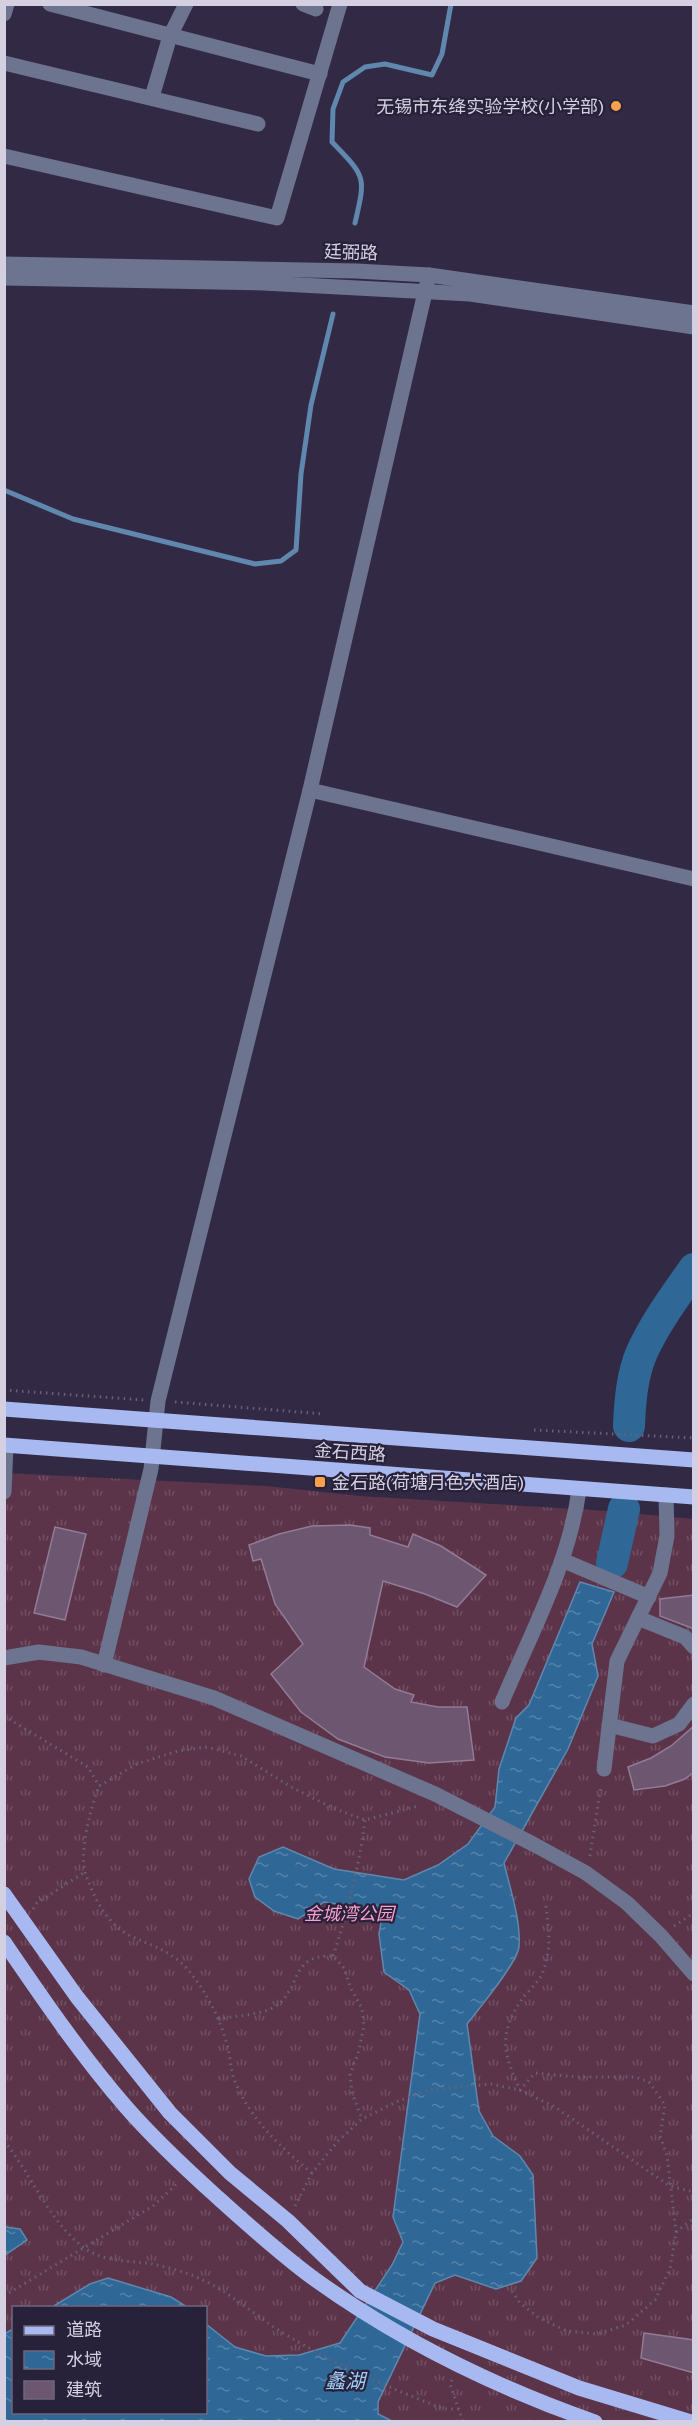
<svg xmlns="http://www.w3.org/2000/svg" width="698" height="2426" font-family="'Roboto Serif','Noto Sans SC',serif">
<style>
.grass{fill:url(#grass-tufts);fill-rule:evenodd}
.water{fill:url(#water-ripples);stroke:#6087ad;stroke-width:1.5}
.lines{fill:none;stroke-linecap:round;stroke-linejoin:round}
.stream{stroke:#6087ad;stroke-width:5}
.river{stroke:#2f6897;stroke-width:32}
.building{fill:#6d5770;stroke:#927b95;stroke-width:1.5}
.path{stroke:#676077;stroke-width:3;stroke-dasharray:1.5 4.5;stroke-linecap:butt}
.minor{stroke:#6c748f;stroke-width:15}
.major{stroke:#a8b8f0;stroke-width:15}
.poi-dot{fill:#f7a149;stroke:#28213a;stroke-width:2}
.labels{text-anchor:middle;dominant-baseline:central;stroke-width:4.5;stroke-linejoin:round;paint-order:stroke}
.poi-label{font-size:18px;fill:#d4d0e1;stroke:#28213a;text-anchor:end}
.street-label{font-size:18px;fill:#d4d0e1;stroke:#28213a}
.park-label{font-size:18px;font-style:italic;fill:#fc9ecf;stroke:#28213a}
.water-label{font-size:20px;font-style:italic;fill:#a1cef8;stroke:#28213a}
</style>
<defs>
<pattern id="grass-tufts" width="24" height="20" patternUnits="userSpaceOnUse" patternTransform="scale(1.5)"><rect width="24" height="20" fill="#5c3449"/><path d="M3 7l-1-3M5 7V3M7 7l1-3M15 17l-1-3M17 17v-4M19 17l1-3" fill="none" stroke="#725063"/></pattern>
<pattern id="water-ripples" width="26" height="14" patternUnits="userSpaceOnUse" patternTransform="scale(1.5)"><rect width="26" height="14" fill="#2f6897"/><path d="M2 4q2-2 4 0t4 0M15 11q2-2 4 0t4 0" fill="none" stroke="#5683aa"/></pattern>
</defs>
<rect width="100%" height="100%" fill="#322a44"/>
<path class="grass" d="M 4,1473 L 266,1486 L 358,1496 L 608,1511 L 693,1519 L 693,2421 L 5,2421 ZM 14,2308 L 206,2308 L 206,2412 L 14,2412 Z"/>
<g class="water">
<path d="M 580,1582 L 614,1592 L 592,1644 L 598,1676 L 568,1749 L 504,1863 C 510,1888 521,1921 519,1946 C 519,1961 477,2011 467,2024 L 479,2111 L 493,2136 L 520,2156 L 533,2175 L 537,2258 L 521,2281 L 496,2289 L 455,2275 L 435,2283 L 378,2402 L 378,2414 L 392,2421 L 5,2421 L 4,2334 L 13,2329 L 14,2412 L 206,2412 L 206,2324 L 235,2347 L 266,2356 L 299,2355 L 340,2343 L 392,2265 L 403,2242 L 393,2217 L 420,2014 L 409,1990 L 384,1972 L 379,1934 L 382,1917 L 358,1907 L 324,1902 L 298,1919 L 274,1911 L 255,1897 L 249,1879 L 259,1857 L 283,1847 L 334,1869 L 404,1880 L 438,1865 L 468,1844 L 495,1807 L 499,1769 L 516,1718 L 529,1705 Z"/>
<path d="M 5,2227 L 20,2229 L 27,2240 L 5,2255 Z"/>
<path d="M 108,2278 L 171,2297 L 187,2307 L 52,2307 L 90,2284 Z"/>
</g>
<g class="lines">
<g class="stream">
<path d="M 355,223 C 366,176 366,177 332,142 L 333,109 L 343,82 L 365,67 L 385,64 L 432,75 L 442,54 L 451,4"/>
<path d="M 4,490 L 73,519 L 255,564 L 281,561 L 296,550 L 301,474 L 311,405 L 333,314"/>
</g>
<g class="river">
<path d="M 629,1426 C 630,1401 632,1375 642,1352 C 655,1323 676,1295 694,1269"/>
<path d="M 612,1563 L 624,1509"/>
</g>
</g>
<g class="building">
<path d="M 350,1525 L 370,1528 L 370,1535 L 408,1547 L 413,1534 L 441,1546 L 486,1575 L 457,1607 L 425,1594 L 383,1581 L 364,1667 L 395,1689 L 414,1695 L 411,1702 L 438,1707 L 467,1707 L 474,1760 L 429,1763 L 385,1757 L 338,1739 L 301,1712 L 271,1674 L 303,1644 L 275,1604 L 261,1559 L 253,1561 L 249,1545 L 279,1534 L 312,1526 Z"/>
<path d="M 55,1527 L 86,1534 L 65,1620 L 34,1613 Z"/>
<path d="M 694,1595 L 694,1629 L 660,1616 L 660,1599 Z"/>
<path d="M 694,1726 L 694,1772 L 685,1779 L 665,1786 L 634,1790 L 628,1767 L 651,1758 L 671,1746 Z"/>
<path d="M 644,2333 L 694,2340 L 694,2373 L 641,2358 Z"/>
</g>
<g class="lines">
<g class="path">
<path d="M 4,1390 L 144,1400"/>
<path d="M 175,1402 L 324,1414"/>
<path d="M 534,1430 L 694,1438"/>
<path d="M 4,1716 L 88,1767 L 99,1786"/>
<path d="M 590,1856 L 601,1785"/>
<path d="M 33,1909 L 37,1903 L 85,1872"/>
<path d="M 674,1926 L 694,1913"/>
<path d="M 333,1956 C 348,1911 359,1867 365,1820"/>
<path d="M 218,2019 C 236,2015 268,2016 281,2002 C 301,1981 293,1955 333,1956 L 344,1968 L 351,1989 L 362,2008 L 364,2026 L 358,2054 L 350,2074 L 352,2093 L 362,2119"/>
<path d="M 4,2141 C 32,2175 48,2220 83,2247 C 104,2263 128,2260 152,2264 C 166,2267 183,2271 196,2277 C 228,2290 251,2313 280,2331 C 331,2363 387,2387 444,2409 L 459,2409"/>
<path d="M 312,2173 C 280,2147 249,2118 234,2079 C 231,2069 230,2058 228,2048 C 221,2020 207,1993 189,1971 C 170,1949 150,1946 127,1934 C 106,1922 93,1896 86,1875 C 78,1854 91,1807 99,1786 L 137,1764 L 178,1751 L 207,1747 L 241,1756 L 293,1788 L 333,1808 L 365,1820 L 419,1806"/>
<path d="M 295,2206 L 312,2173 L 338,2141 L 362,2119 L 396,2102 L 429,2090 L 491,2084 L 520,2090 L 555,2107 L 670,2186 L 694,2192"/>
<path d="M 676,2232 L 694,2218"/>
<path d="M 512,2291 L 520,2303 L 539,2318 L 567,2331 L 597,2334 L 626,2325 L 655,2300 L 670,2269 L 676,2232 L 667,2155 L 660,2136 L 665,2105 L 649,2082 L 635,2077 L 576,2077 L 535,2073 L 520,2090 C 503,2052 498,2035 522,1999 C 528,1991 538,1983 542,1974 C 552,1950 549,1930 546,1906"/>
<path d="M 4,2296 L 153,2206 L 179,2182"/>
<path d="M 452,2380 L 450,2384 L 463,2422"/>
</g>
<g class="minor">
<path d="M 50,4 L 320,74"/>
<path d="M 303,4 L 316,9"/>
<path d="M 4,14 L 7,4"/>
<path d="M 4,63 L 258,124"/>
<path d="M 152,97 L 170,36 L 186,4"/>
<path d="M 4,156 L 277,218 L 340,4"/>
<path d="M 4,264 L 356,271 L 429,275 L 694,313"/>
<path d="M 4,278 L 263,283 L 470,294 L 694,327"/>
<path d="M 310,790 L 694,879"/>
<path d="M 4,1492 L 6,1446"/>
<path d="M 562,1560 L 649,1597"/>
<path d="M 638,1618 L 685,1637 L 694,1647"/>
<path d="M 4,1658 L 39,1652 L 81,1657 L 214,1698 L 435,1794 L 535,1845 L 586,1873 L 627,1903 L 661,1936 L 694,1974"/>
<path d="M 104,1665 L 151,1469 L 158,1401 L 310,790 L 429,275"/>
<path d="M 502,1702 C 531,1633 569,1564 579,1490"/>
<path d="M 609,1725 L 653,1736 L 679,1724 L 694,1704"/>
<path d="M 604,1769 L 617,1661 L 660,1573 L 667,1536 L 666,1495"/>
</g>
<g class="major">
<path d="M 4,1409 L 694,1460"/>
<path d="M 4,1445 L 694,1497"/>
<path d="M 4,1894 L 77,1997 L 170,2113 L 230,2173 L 288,2221 L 360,2291 L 433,2329 L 579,2388 L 691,2422"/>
<path d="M 4,1942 C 43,1999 81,2055 126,2107 C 153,2138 185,2168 216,2196 C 247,2224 279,2253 313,2278 C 399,2340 495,2387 595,2422"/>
</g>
</g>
<g class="poi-dot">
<circle cx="616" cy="106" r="6"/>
<rect x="314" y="1476" width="12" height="12" rx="3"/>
</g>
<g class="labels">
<g class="poi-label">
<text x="604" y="106">无锡市东绛实验学校(小学部)</text>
<text x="332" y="1482" text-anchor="start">金石路(荷塘月色大酒店)</text>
</g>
<g class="street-label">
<text transform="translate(351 252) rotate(2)">廷弼路</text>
<text transform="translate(350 1452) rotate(4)">金石西路</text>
</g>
<g class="park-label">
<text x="349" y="1913">金城湾公园</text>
</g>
<g class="water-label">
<text x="345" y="2381">蠡湖</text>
</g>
</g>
<rect width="698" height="2426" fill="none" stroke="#d4d0e1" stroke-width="12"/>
<rect x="12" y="2306" width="195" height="108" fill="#28213a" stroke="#6d677d" stroke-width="1.5"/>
<rect x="24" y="2326" width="30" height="9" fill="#a8b8f0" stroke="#6d677d" stroke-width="1.5"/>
<text x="66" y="2336" font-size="18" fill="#d4d0e1">道路</text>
<rect x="24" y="2351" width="30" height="18" fill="url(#water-ripples)" stroke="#6d677d" stroke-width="1.5"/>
<text x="66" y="2366" font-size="18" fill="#d4d0e1">水域</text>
<rect x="24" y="2381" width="30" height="18" fill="#6d5770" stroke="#6d677d" stroke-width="1.5"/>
<text x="66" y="2396" font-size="18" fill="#d4d0e1">建筑</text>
</svg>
